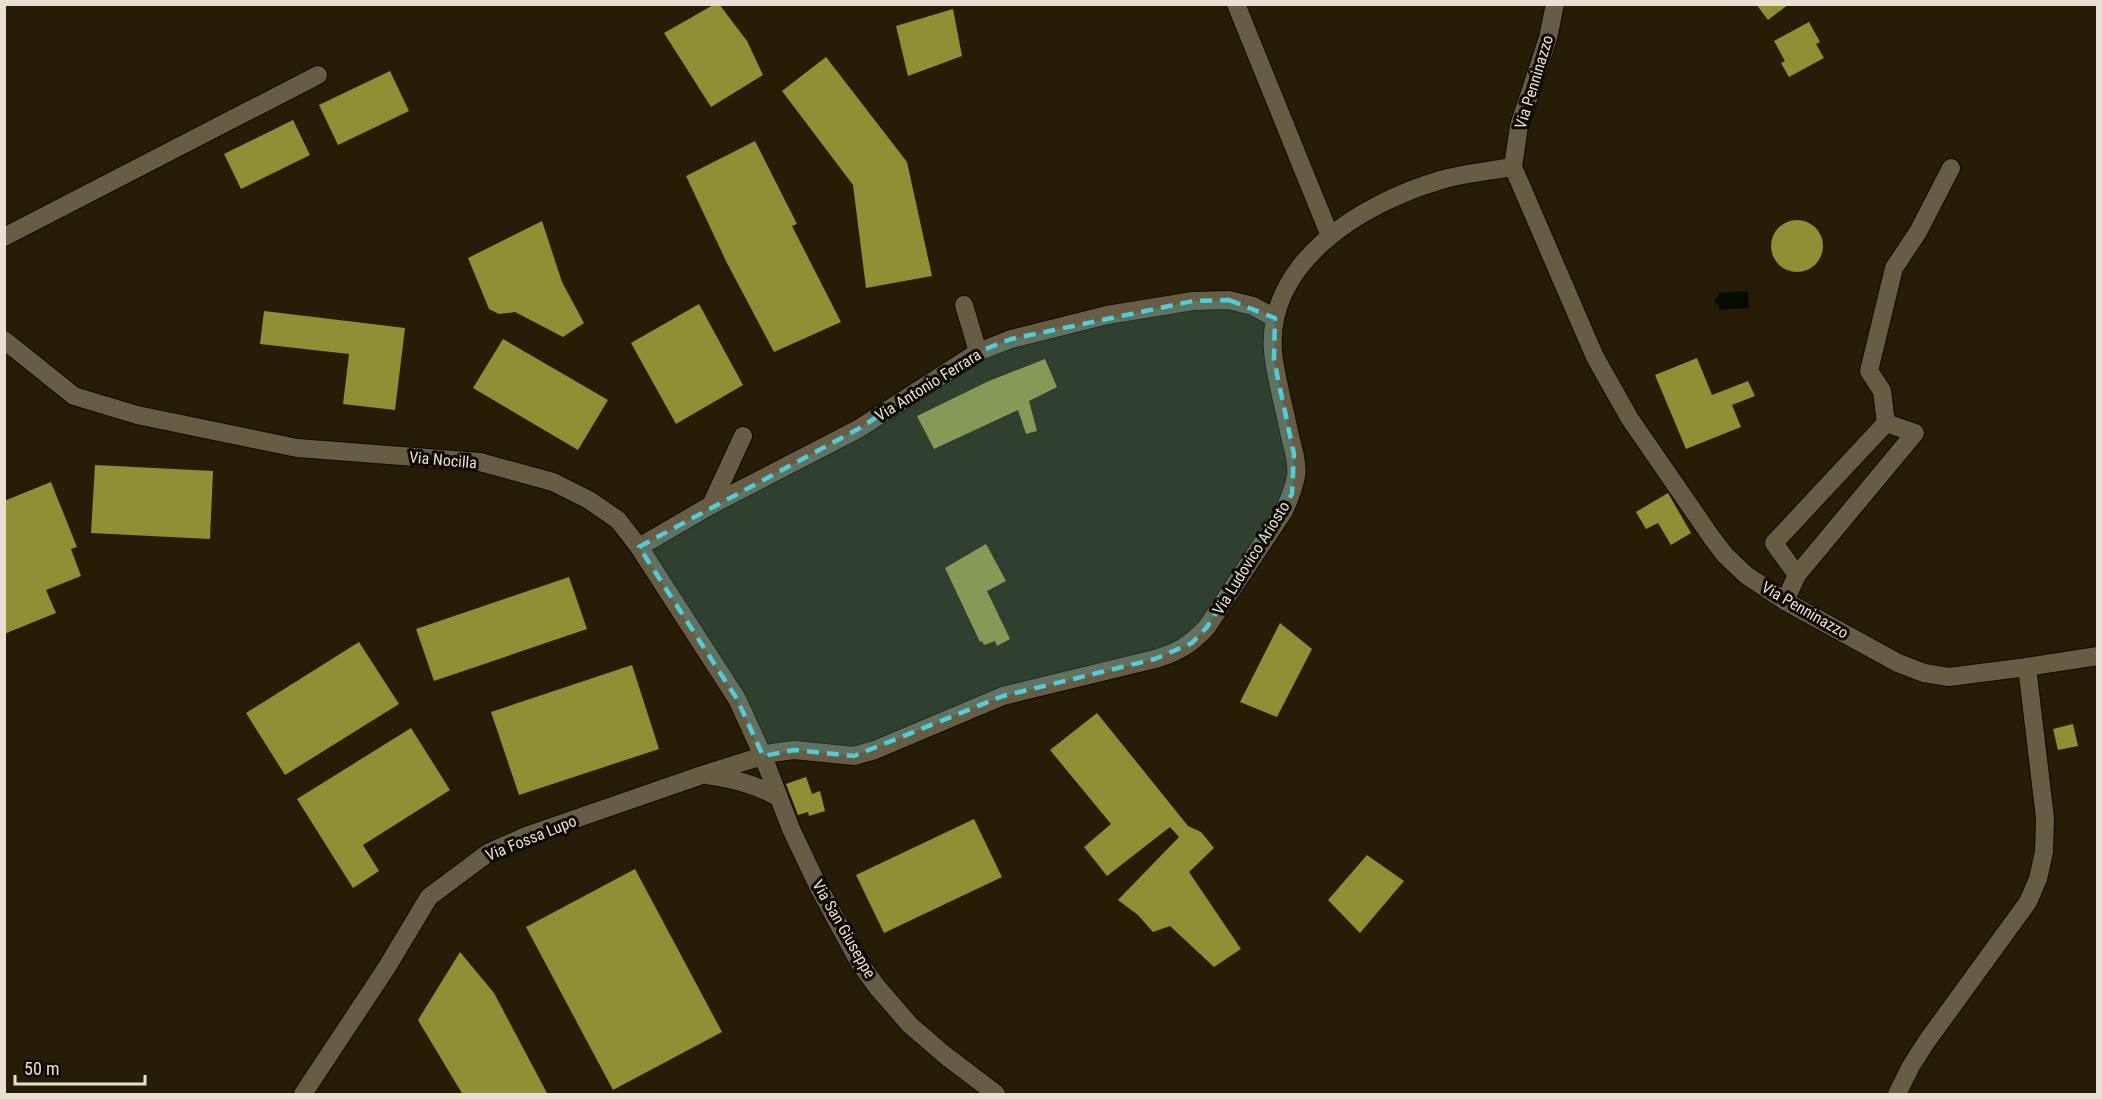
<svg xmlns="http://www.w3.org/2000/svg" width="2102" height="1099" font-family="'Roboto Condensed',sans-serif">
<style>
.water{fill:#040e00}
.building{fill:#908f36}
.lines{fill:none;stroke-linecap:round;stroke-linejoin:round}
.minor-casing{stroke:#100700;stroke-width:20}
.minor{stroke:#675c44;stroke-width:18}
.marked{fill:#52ccd6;fill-opacity:0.2;stroke:#52ccd6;stroke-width:4.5;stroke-dasharray:12 8;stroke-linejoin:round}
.labels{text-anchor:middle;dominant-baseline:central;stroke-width:6;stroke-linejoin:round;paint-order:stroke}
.street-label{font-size:16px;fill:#e8e1d3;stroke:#0c0802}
</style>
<rect width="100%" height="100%" fill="#271d06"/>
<path class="water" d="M 1748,291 L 1749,308 L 1719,310 L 1719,305 L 1715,304 L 1714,299 L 1718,298 L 1718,293 Z"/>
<g class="building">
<path d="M 715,4 L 719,4 L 747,41 L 763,75 L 711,107 L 664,33 Z"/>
<path d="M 1756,4 L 1789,4 L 1768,20 Z"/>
<path d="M 953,9 L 962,56 L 908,76 L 896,26 Z"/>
<path d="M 1809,22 L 1820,42 L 1816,44 L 1824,58 L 1789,77 L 1781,63 L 1785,61 L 1774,41 Z"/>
<path d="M 826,57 L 907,162 L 932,276 L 866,288 L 853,185 L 782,91 Z"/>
<path d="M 390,71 L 409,111 L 338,145 L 319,105 Z"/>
<path d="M 293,120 L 310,155 L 241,189 L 224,154 Z"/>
<path d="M 755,141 L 797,224 L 792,226 L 841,322 L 774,352 L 727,263 L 686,176 Z"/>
<circle cx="1797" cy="246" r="26"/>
<path d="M 542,221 L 562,282 L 584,323 L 563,337 L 515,312 L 499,314 L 489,309 L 468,258 Z"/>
<path d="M 699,304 L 743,385 L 676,424 L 631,343 Z"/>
<path d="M 264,311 L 405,328 L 395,410 L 343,404 L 349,354 L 260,344 Z"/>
<path d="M 503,339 L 608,400 L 578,450 L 473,388 Z"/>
<path d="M 1697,358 L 1712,395 L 1748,381 L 1755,396 L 1732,405 L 1741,427 L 1686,449 L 1655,375 Z"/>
<path d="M 1045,359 L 1057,387 L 1029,401 L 1037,431 L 1026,434 L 1018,410 L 934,449 L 917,416 L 989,381 Z"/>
<path d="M 95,465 L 213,471 L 210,539 L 91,533 Z"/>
<path d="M 51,482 L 77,547 L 71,549 L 81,576 L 46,590 L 56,613 L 4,634 L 4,501 Z"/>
<path d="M 1668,493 L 1691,533 L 1671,545 L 1658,523 L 1646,529 L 1636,512 Z"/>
<path d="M 986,544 L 1006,581 L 987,591 L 1010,639 L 997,646 L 995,641 L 984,645 L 982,641 L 980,642 L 945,568 Z"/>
<path d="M 569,577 L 587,629 L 434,681 L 416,629 Z"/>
<path d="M 1280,623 L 1312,649 L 1277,717 L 1240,702 Z"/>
<path d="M 359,642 L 399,704 L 285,775 L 246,713 Z"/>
<path d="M 632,665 L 659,749 L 519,795 L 491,712 Z"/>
<path d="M 1097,713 L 1188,826 L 1201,832 L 1214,848 L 1189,872 L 1241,949 L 1214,967 L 1170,926 L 1153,932 L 1138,915 L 1118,900 L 1179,837 L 1170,827 L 1107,876 L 1084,847 L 1111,824 L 1050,750 Z"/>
<path d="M 2073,724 L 2078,746 L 2058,750 L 2053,729 Z"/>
<path d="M 411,728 L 450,790 L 363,845 L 379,871 L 353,888 L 297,799 Z"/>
<path d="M 806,777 L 812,794 L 820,791 L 825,811 L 809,816 L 808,812 L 798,815 L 786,784 Z"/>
<path d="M 974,819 L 1002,877 L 884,933 L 856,875 Z"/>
<path d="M 1367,855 L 1404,881 L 1360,933 L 1328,900 Z"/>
<path d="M 635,869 L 722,1032 L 613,1090 L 526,927 Z"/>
<path d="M 460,952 L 494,993 L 548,1095 L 463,1095 L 418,1020 Z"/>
</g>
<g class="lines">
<g class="minor-casing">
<g id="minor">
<path d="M 1236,4 L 1330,236"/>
<path d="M 1555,4 L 1548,38 L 1519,126 L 1513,167 L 1595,357 L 1630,419 L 1712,538 L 1725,555 L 1746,575 L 1785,601 L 1898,663 L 1924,673 L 1949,677 L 2027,667 L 2045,818 L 2044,852 L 2038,879 L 2028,902 L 1927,1041 L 1911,1066 L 1897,1094"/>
<path d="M 4,237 L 318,75"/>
<path d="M 964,305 L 978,352"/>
<path d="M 4,340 L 74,396 L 137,415 L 297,448 L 480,462 L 553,482 L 589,500 L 618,520 L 639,547 L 737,699 L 763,756 L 791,829 L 819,888 L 859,962 L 877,987 L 910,1025 L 946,1056 L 996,1094"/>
<path d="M 711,505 L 743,436"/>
<path d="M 639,547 L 711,505 L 858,429 L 978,352 L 1011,339 L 1107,315 L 1193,301 L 1229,300 L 1253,306 L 1275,318"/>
<path d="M 1797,575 L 1774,543 L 1886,423"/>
<path d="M 1785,601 L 1797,575 L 1915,433 L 1886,423 L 1882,391 L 1869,371 L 1894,268 L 1918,232 L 1951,168"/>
<path d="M 2027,667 L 2098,656"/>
<path d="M 707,775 C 733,779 756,784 779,798"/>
<path d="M 303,1094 L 387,967 L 429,897 L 488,853 L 526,836 L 702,775 L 772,753 L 794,750 L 854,756 L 875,750 L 1003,696 L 1155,659 C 1179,652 1190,645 1207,627 L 1284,511 C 1289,500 1294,488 1296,476 C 1298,463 1293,449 1290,436 C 1285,411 1278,386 1274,360 C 1260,264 1362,203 1441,180 C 1465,173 1489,171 1513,167"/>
</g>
</g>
<use href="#minor" class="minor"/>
</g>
<path class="marked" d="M 1229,300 L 1275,318 L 1274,360 L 1294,454 L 1292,494 L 1207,627 L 1192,643 L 1155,659 L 1003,696 L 854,756 L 794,750 L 763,756 L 737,699 L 639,547 L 858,429 L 978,352 L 1011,339 L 1193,301 Z"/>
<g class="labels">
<g class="street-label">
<text transform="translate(1534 82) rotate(-73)">Via Penninazzo</text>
<text transform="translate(928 385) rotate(-32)">Via Antonio Ferrara</text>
<text transform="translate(443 460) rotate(5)">Via Nocilla</text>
<text transform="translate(1251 558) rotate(-58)">Via Ludovico Ariosto</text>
<text transform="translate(1805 610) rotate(30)">Via Penninazzo</text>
<text transform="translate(531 838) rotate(-22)">Via Fossa Lupo</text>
<text transform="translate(844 929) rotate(60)">Via San Giuseppe</text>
</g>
</g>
<rect width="2102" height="1099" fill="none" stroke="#e8e1d3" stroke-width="12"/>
<path d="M15 1075v9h130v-9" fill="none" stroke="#e8e1d3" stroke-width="3"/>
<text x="24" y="1075" font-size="18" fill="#e8e1d3" stroke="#0c0802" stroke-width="4.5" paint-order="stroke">50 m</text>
</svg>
